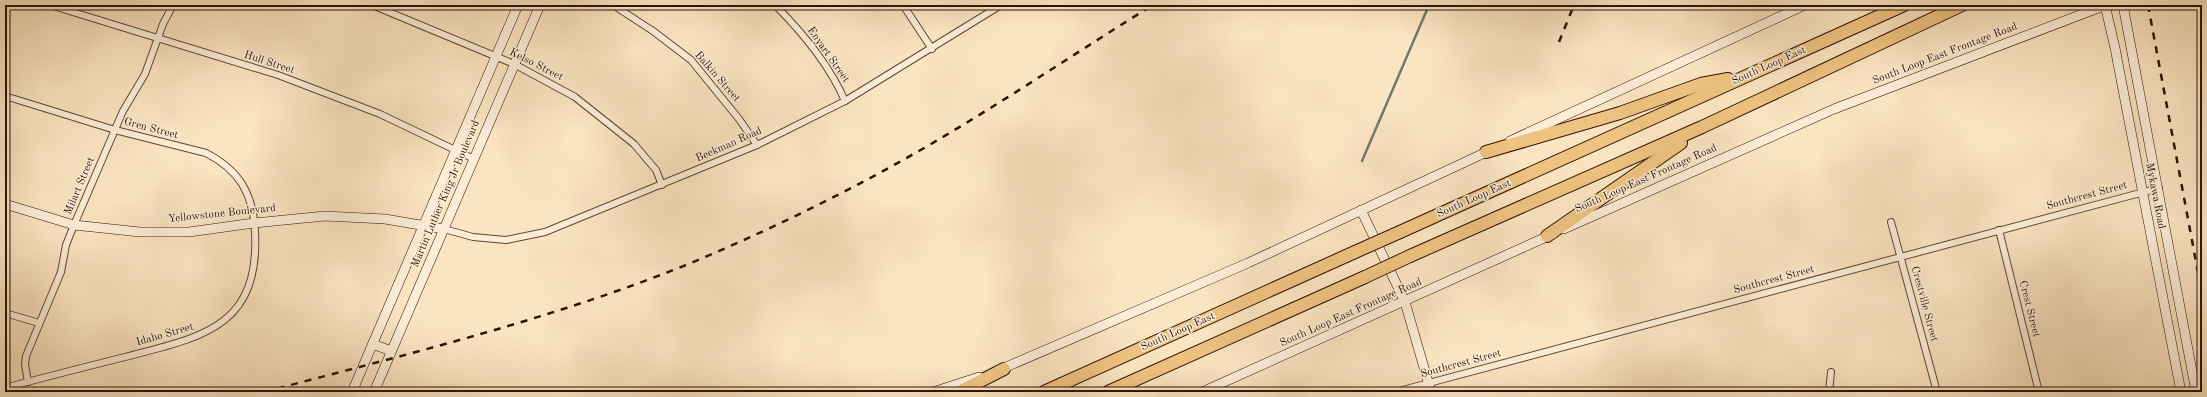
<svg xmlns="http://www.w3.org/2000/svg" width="2207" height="397" font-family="'Old Standard TT',serif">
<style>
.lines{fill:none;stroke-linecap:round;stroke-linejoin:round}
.stream{stroke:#71796e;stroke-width:2.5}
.street-casing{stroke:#604633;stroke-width:8}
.secondary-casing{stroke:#2d1204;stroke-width:10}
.highway-casing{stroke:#2d1204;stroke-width:14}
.street{stroke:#fcedd7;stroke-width:6}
.secondary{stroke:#fcedd7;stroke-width:9}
.highway{stroke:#eec280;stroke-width:12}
.rail{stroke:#2d1204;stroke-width:2.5;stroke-dasharray:7 7;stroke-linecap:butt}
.highway-bridge-casing{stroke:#2d1204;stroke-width:14;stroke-linecap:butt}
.highway-bridge{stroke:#eec280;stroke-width:12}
.labels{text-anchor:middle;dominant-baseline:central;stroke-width:3;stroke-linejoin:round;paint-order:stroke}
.street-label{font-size:11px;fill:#2d1204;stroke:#fcedd7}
</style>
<rect width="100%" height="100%" fill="#fbe4c1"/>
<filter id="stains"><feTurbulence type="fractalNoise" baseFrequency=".005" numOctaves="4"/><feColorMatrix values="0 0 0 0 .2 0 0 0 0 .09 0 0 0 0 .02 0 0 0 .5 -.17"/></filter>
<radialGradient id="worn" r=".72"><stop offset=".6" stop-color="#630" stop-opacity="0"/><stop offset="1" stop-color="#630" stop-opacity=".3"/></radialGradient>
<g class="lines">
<path class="stream" d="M 1362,161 L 1429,5"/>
<g class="street-casing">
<g id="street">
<path d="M 50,5 L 278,75 L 380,114 L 474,159"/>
<path d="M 372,5 L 514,64 L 575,97 L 634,144 L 656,170 L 662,185"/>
<path d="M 613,5 L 653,31 L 691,60 L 739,119 L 757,145"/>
<path d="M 775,5 C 802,32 830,66 845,101"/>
<path d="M 903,5 L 932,49"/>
<path d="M 5,96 L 115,130 L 206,153 C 239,170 253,193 255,231 C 260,328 202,337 125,357 C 85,367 45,377 5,388"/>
<path d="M 1891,222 L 1937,392"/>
<path d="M 444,229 L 473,237 L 506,240 L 545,232 L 757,145 L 845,101 L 1001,5"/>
<path d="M 1999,230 L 2039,392"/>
<path d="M 5,313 L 39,323"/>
<path d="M 28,382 L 25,365 L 26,356 L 61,272 L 66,245 L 74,225 L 123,111 L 145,74 L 163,24 L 173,5"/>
<path d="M 1395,392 L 2159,188"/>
<path d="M 1829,392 L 1831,372"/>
</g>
</g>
<g class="secondary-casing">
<g id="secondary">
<path d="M 2105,5 L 2115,48 L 2181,392"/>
<path d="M 2123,5 L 2196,392"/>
<path d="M 1510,141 L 1805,5"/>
<path d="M 5,204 L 74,225 L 140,232 L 189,232 L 254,223 L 325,216 L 385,219 L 444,229"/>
<path d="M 1361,210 L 1405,302 L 1431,392"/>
<path d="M 1564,229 L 1834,109 L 2106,5"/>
<path d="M 373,344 L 391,351"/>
<path d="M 999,370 L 1248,263 L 1491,150"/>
<path d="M 352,392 L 518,5"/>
<path d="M 374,392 L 540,5"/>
<path d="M 933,392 L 979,377"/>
<path d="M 1202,392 L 1553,234"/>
</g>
</g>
<g class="highway-casing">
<g id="highway">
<path d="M 1486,152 L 1620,113 L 1701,84 L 1728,79"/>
<path d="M 1400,232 L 1904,5"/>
<path d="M 1547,236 L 1681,143"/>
<path d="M 1410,256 L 1702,127 L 1962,5"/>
<path d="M 959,392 L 1004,369"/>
<path d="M 1044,392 L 1355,252"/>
<path d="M 1108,392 L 1365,277"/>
</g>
</g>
<use href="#street" class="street"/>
<use href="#secondary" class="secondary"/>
<use href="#highway" class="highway"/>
<g class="rail">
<path d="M 2148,5 L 2202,294"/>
<path d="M 1559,42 L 1574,5"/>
<path d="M 264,392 C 408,354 553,319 691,263 C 760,234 829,201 894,165 C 983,116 1067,58 1153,5"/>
</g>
<g class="highway-bridge-casing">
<g id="highway-bridge">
<path d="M 1355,252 L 1400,232"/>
<path d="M 1365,277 L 1410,256"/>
</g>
</g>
<use href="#highway-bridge" class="highway-bridge"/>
</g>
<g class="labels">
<g class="street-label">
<text transform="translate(1945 54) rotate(-21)">South Loop East Frontage Road</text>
<text transform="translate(828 55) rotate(55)">Enyart Street</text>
<text transform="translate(269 63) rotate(18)">Hull Street</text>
<text transform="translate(536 65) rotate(27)">Kelso Street</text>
<text transform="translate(1769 66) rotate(-24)">South Loop East</text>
<text transform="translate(717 77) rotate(49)">Balkin Street</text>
<text transform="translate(151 129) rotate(15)">Gren Street</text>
<text transform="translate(729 145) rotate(-24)">Beekman Road</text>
<text transform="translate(1646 179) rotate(-24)">South Loop East Frontage Road</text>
<text transform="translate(80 186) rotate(-67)">Milart Street</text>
<text transform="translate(446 194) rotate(-67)">Martin Luther King Jr Boulevard</text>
<text transform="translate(2087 196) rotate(-15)">Southcrest Street</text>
<text transform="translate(2155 196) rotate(79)">Mykawa Road</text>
<text transform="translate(1474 199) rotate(-24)">South Loop East</text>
<text transform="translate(222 214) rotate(-6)">Yellowstone Boulevard</text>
<text transform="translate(1774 280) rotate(-15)">Southcrest Street</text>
<text transform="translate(1924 304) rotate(75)">Crestville Street</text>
<text transform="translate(2029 309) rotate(76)">Crest Street</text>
<text transform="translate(1351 313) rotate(-24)">South Loop East Frontage Road</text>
<text transform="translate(1178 332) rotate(-24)">South Loop East</text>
<text transform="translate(165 335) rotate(-16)">Idaho Street</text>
<text transform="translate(1461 364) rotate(-15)">Southcrest Street</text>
</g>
</g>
<rect width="2207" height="397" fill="none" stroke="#fbe4c1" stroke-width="20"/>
<rect x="6" y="6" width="2195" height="385" fill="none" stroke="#2d1204" stroke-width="2"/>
<rect x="10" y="10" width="2187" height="377" fill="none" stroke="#2d1204"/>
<rect width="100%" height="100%" filter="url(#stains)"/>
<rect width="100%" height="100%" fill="url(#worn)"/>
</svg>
